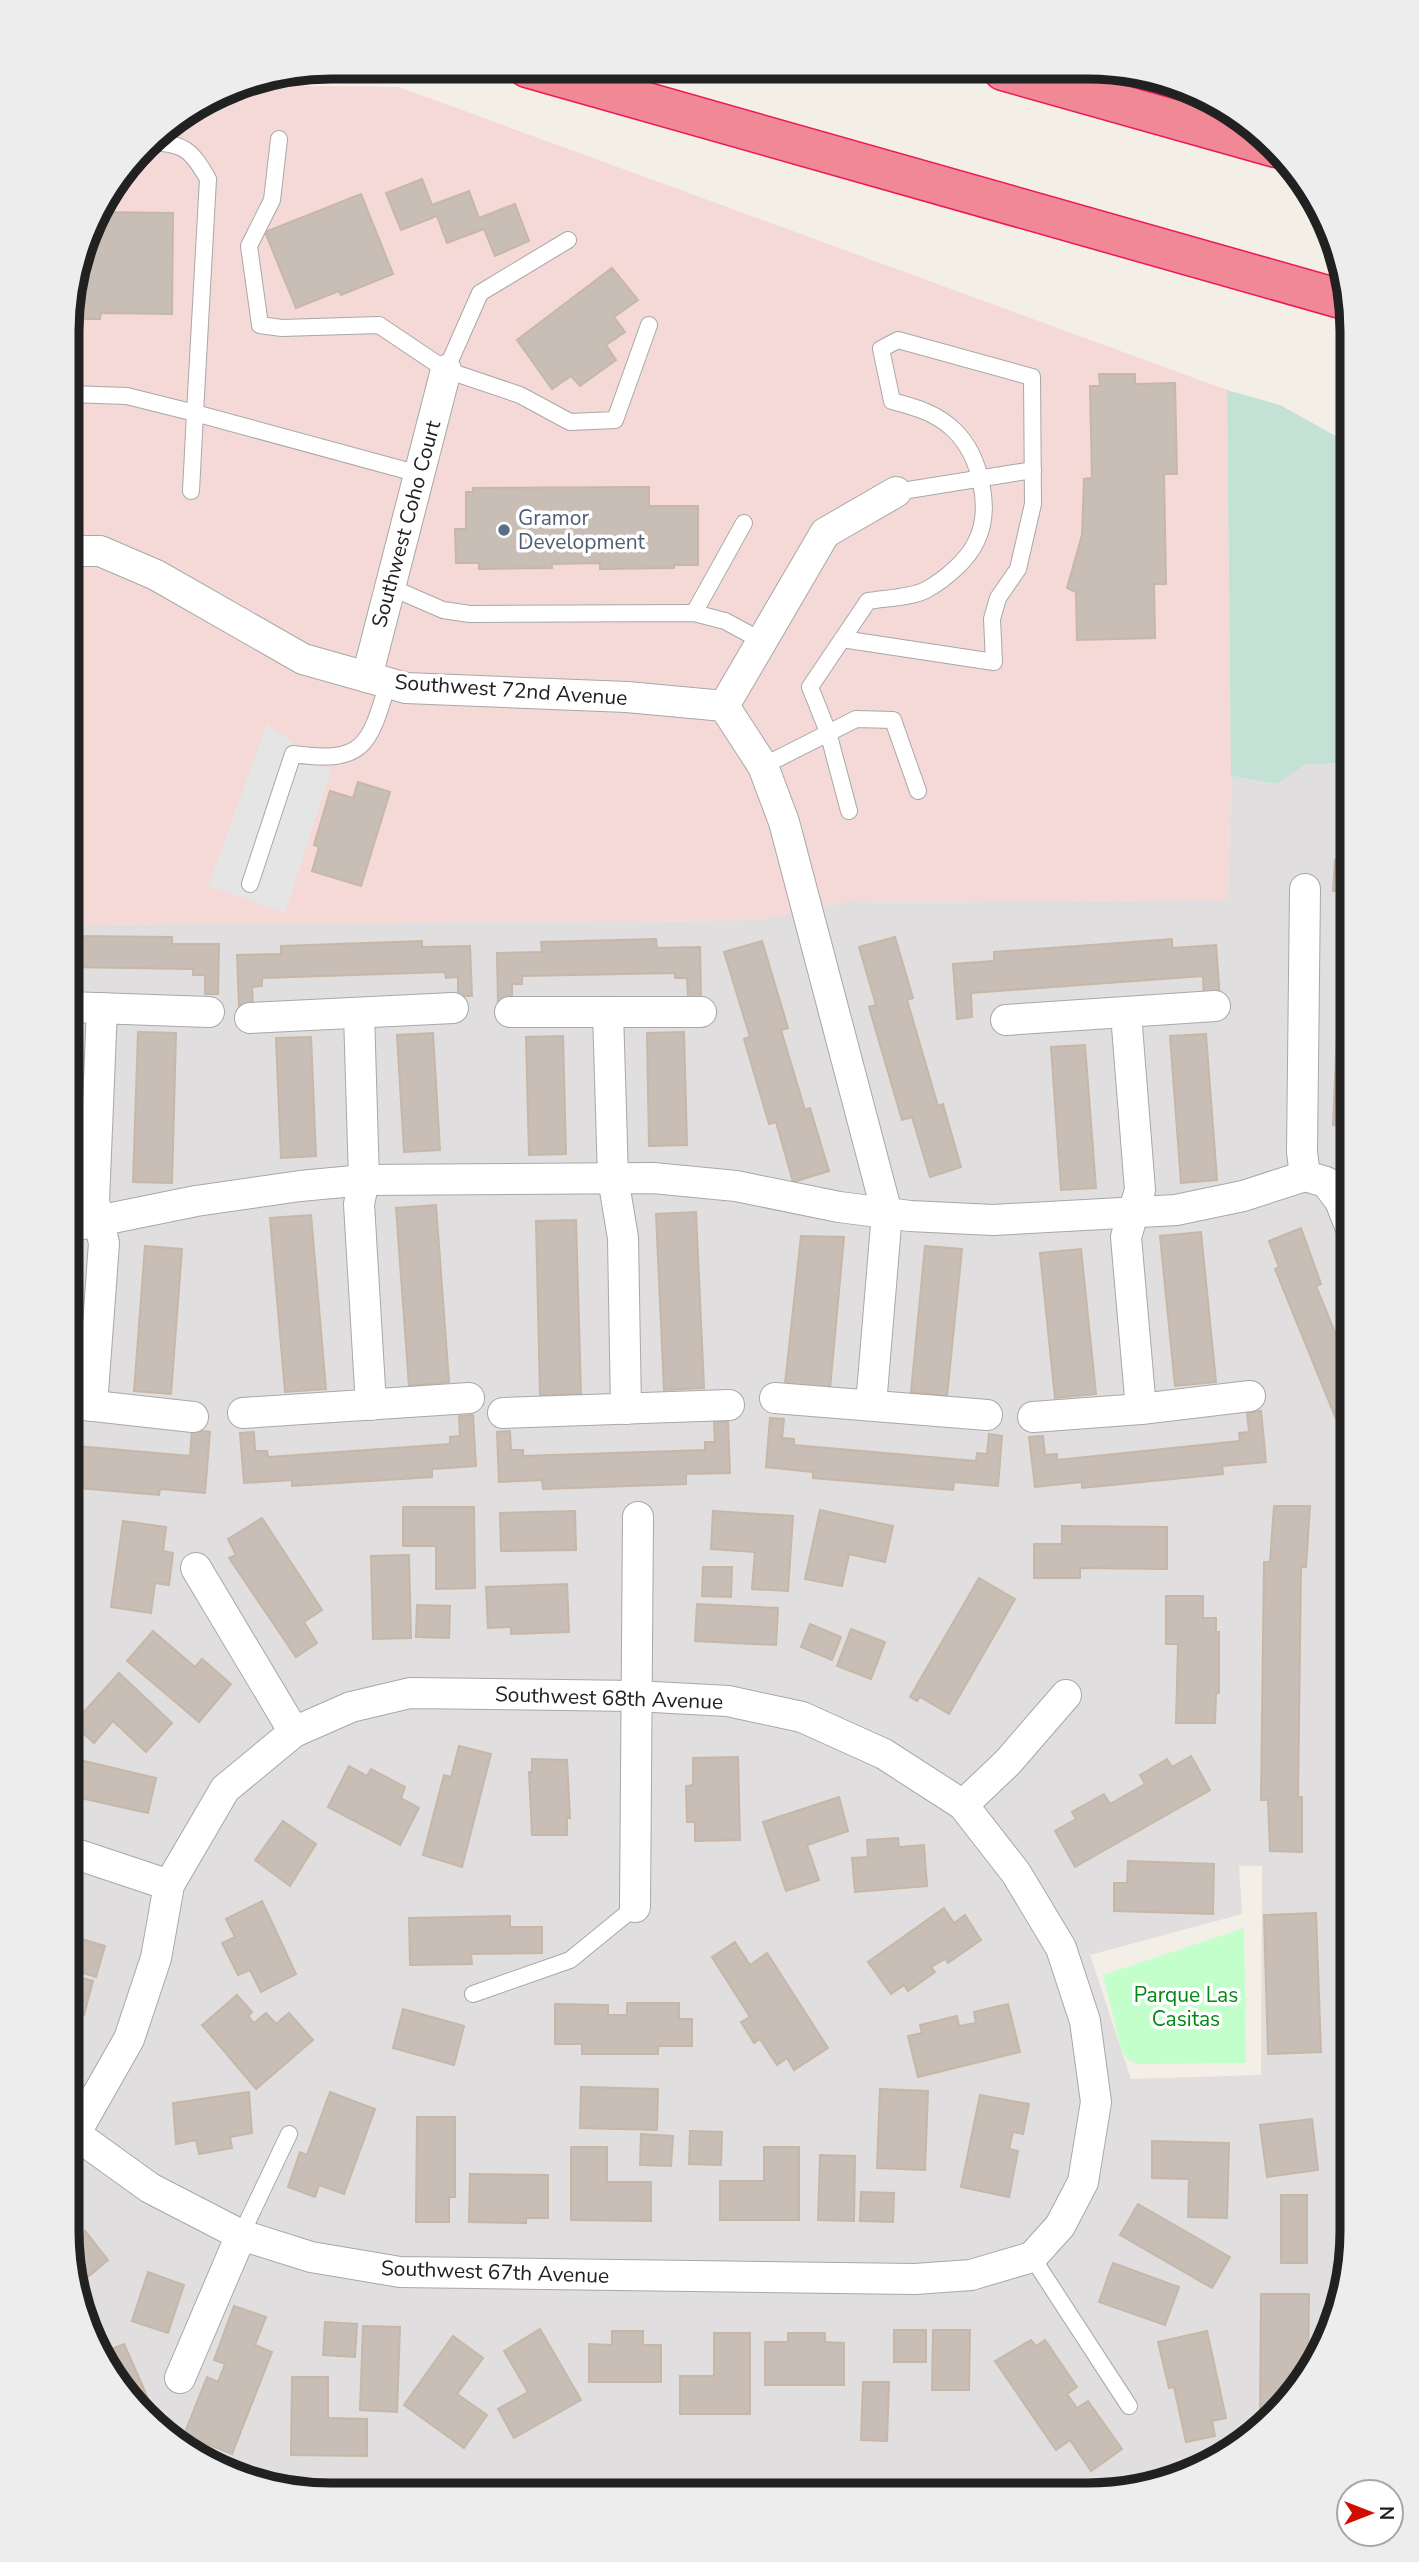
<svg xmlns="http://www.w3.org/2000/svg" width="1419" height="2562" font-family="'Nunito Sans',sans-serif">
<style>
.residential{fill:#e0dede;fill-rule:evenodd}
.commercial{fill:#f4d9d6}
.wetland{fill:#c3e2d5}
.park{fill:#c2ffca}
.parking{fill:#e5e5e5}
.building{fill:#c8beb6;stroke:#c6b7a8;stroke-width:2}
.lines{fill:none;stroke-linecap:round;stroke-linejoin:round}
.lane-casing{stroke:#a8a8a8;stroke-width:18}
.street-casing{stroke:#a8a8a8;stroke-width:32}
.highway-casing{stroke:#ee1755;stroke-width:41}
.lane{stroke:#fff;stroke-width:16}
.street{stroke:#fff;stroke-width:30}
.highway{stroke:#f08896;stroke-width:38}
.service-dot{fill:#5c6f8a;stroke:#fff;stroke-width:2.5}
.labels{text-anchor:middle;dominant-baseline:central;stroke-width:7;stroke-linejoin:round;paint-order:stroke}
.service-label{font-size:21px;fill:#4e5e75;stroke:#fff;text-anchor:start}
.street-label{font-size:21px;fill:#212121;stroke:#fff}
.park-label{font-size:21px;fill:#018914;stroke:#fff}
.rim{fill:none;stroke:#212121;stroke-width:9}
</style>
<rect width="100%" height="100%" fill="#f3efe7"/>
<path class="residential" d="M 1352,762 L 1352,2249 L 1333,2332 L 1298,2392 L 1235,2451 L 1173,2481 L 1088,2495 L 296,2493 L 229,2475 L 157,2430 L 111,2378 L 81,2316 L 67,2231 L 68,925 L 759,920 L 844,902 L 1228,900 L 1231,776 L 1277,784 L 1305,765 ZM 1239,1866 L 1262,1866 L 1261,2075 L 1131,2079 L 1090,1955 L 1242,1914 Z"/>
<path class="commercial" d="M 238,85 L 399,87 L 1227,390 L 1231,776 L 1228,900 L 845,902 L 759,920 L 68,925 L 69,297 L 94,214 L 156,132 L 230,86 Z"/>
<path class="wetland" d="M 1227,390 L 1280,405 L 1352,445 L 1352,762 L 1305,765 L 1277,784 L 1231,776 Z"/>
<path class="park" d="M 1244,1928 L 1246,2063 L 1138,2064 L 1127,2059 L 1122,2051 L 1103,1975 Z"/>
<g class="parking">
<path d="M 267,724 L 331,770 L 285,913 L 208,886 Z"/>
<path d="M 1022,2488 L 1132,2488 L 1088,2495 L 1022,2495 Z"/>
</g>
<g class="building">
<path d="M 422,179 L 432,205 L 469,191 L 479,218 L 515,204 L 529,241 L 495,256 L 484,229 L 447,243 L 437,216 L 401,230 L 386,193 Z"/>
<path d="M 361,194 L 393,274 L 341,295 L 339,291 L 296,308 L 265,232 Z"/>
<path d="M 95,212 L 173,213 L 172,314 L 101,313 L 100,319 L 69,319 L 69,297 Z"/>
<path d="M 612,268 L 638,300 L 614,317 L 625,332 L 606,345 L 616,360 L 580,386 L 571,376 L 552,389 L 517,340 Z"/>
<path d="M 1099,374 L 1135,374 L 1135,384 L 1175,383 L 1177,474 L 1164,474 L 1166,584 L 1154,584 L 1155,638 L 1077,640 L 1076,592 L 1067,588 L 1082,535 L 1084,479 L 1092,478 L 1090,386 L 1100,386 Z"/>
<path d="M 649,487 L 649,506 L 698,506 L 698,565 L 674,565 L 674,568 L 600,569 L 600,563 L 552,564 L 552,568 L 479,569 L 479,563 L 456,563 L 455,529 L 466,529 L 466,492 L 473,492 L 473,488 Z"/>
<path d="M 358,782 L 390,792 L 361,886 L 312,871 L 319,847 L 314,845 L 330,791 L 353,798 Z"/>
<path d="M 1335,860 L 1352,861 L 1352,1126 L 1333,1125 L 1343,891 L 1333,891 Z"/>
<path d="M 68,936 L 172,937 L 172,944 L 219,944 L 218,994 L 205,994 L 205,975 L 193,975 L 193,969 L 68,967 Z"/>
<path d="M 895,937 L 913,998 L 907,1000 L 938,1106 L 943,1104 L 961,1167 L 930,1177 L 912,1117 L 902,1120 L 869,1007 L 876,1005 L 859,947 Z"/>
<path d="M 656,939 L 657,948 L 700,947 L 701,997 L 688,997 L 687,978 L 675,978 L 675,973 L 522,976 L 522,984 L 512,984 L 512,1004 L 498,1004 L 497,953 L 542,952 L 541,942 Z"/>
<path d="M 1172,939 L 1172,948 L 1216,945 L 1220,999 L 1204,1000 L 1203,976 L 971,993 L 972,1017 L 957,1019 L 953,964 L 994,961 L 994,952 Z"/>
<path d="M 422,941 L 422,947 L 470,946 L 472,996 L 458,996 L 458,977 L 446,978 L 445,972 L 262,978 L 262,986 L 252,987 L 253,1006 L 239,1006 L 237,955 L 281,954 L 281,946 Z"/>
<path d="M 762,941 L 788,1028 L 781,1030 L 805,1110 L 810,1108 L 829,1171 L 793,1182 L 776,1122 L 769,1124 L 744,1039 L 750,1037 L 724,952 Z"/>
<path d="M 138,1032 L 176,1033 L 172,1183 L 133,1182 Z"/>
<path d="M 684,1032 L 687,1145 L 649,1146 L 647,1033 Z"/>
<path d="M 433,1033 L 440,1150 L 404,1152 L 397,1035 Z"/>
<path d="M 1206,1034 L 1217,1180 L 1181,1183 L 1170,1036 Z"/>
<path d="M 563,1036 L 566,1154 L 529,1155 L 526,1037 Z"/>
<path d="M 311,1037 L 316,1156 L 281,1158 L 276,1038 Z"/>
<path d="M 1085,1045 L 1096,1188 L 1061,1190 L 1051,1047 Z"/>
<path d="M 436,1205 L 449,1382 L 409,1386 L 396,1208 Z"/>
<path d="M 696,1212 L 704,1388 L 664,1390 L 656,1214 Z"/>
<path d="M 311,1215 L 326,1389 L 285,1392 L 270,1218 Z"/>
<path d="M 576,1220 L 581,1394 L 540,1395 L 536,1221 Z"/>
<path d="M 1301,1228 L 1321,1284 L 1316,1286 L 1352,1374 L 1352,1458 L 1275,1269 L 1279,1267 L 1269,1241 Z"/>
<path d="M 1201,1232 L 1216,1382 L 1175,1386 L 1160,1236 Z"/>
<path d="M 801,1236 L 844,1237 L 830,1389 L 785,1384 Z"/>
<path d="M 145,1246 L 182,1249 L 171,1394 L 134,1391 Z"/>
<path d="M 925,1246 L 962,1249 L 947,1396 L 911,1392 Z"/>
<path d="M 1081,1249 L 1096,1394 L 1055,1398 L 1040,1253 Z"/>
<path d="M 1261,1411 L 1266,1462 L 1222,1466 L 1223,1474 L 1082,1488 L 1082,1482 L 1035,1487 L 1029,1437 L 1043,1436 L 1045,1455 L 1057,1454 L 1057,1460 L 1240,1441 L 1239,1433 L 1249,1432 L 1247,1413 Z"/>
<path d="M 473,1415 L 476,1466 L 432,1469 L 432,1477 L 292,1486 L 292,1480 L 244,1483 L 240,1433 L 254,1432 L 255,1451 L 267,1451 L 268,1457 L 450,1444 L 450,1437 L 460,1436 L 459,1416 Z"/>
<path d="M 770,1418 L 784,1419 L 782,1438 L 794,1439 L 794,1445 L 976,1461 L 977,1453 L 987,1454 L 989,1434 L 1002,1436 L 998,1486 L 954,1482 L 953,1490 L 813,1478 L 813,1472 L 766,1467 Z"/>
<path d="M 714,1422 L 728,1422 L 730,1473 L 686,1474 L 686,1484 L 543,1489 L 542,1480 L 499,1482 L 497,1432 L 510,1431 L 511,1450 L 523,1450 L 523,1456 L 705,1450 L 705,1442 L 715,1442 Z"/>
<path d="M 192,1430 L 210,1432 L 205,1493 L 160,1489 L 159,1495 L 67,1487 L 67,1445 L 190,1456 Z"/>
<path d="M 1274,1506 L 1310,1506 L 1306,1567 L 1301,1567 L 1298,1797 L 1302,1797 L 1302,1852 L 1270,1851 L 1268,1800 L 1261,1800 L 1264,1562 L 1270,1562 Z"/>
<path d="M 403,1507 L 474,1507 L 475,1588 L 436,1589 L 436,1546 L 403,1546 Z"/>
<path d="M 820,1510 L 893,1526 L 885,1562 L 849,1554 L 842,1586 L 805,1579 Z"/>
<path d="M 575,1511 L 576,1550 L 501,1551 L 500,1513 Z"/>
<path d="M 713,1511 L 793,1516 L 788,1591 L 752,1589 L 755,1552 L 711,1549 Z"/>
<path d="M 262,1518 L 322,1610 L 304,1622 L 317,1643 L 296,1657 L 229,1558 L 236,1555 L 228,1539 Z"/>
<path d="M 123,1521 L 166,1527 L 163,1551 L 173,1553 L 169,1585 L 155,1583 L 151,1613 L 111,1607 Z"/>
<path d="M 1062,1526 L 1167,1527 L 1167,1569 L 1080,1568 L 1080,1578 L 1034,1578 L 1034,1544 L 1062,1544 Z"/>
<path d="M 409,1555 L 411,1638 L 373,1639 L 371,1556 Z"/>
<path d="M 703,1567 L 732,1567 L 731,1597 L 702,1596 Z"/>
<path d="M 979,1578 L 1015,1599 L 949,1714 L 920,1697 L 917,1701 L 910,1697 Z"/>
<path d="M 567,1584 L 569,1632 L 511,1634 L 511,1627 L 488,1628 L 486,1587 Z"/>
<path d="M 1166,1596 L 1203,1596 L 1203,1618 L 1216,1618 L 1216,1632 L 1219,1632 L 1219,1693 L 1216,1693 L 1215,1723 L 1176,1723 L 1178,1644 L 1166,1644 Z"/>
<path d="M 697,1604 L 778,1608 L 776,1645 L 695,1641 Z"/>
<path d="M 417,1605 L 450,1606 L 449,1638 L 416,1637 Z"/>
<path d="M 810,1624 L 841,1637 L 832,1660 L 801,1647 Z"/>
<path d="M 851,1629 L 885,1642 L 871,1679 L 837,1666 Z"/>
<path d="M 153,1631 L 195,1667 L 202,1659 L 231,1684 L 199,1722 L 127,1661 Z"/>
<path d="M 119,1673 L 172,1723 L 146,1752 L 113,1721 L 94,1743 L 73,1724 Z"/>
<path d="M 459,1746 L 491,1754 L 462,1867 L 423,1855 L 444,1775 L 451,1777 Z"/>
<path d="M 1191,1756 L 1210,1790 L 1075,1867 L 1055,1831 L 1076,1819 L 1072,1812 L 1104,1794 L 1110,1804 L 1145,1784 L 1140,1775 L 1167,1759 L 1172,1767 Z"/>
<path d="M 67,1757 L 156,1778 L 148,1813 L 67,1795 Z"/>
<path d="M 738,1757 L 740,1840 L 695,1841 L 695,1822 L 687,1822 L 686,1786 L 693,1785 L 693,1758 Z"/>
<path d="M 532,1759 L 567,1760 L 570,1818 L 567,1818 L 567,1835 L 532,1835 L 529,1772 L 532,1772 Z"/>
<path d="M 349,1766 L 367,1776 L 371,1769 L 405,1787 L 401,1798 L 419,1808 L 400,1845 L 328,1807 Z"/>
<path d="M 839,1797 L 848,1831 L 807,1845 L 819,1880 L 786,1891 L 763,1822 Z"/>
<path d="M 283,1821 L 316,1844 L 290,1886 L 255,1860 Z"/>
<path d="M 898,1838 L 899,1847 L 924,1845 L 927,1886 L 855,1892 L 852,1858 L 868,1857 L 867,1840 Z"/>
<path d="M 1128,1861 L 1214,1864 L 1213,1914 L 1114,1911 L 1114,1883 L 1127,1883 Z"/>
<path d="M 262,1901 L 296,1974 L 261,1992 L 250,1970 L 238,1975 L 222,1943 L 235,1937 L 226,1919 Z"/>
<path d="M 944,1908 L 954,1923 L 965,1915 L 981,1940 L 948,1963 L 945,1959 L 931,1967 L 935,1972 L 908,1991 L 904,1985 L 891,1994 L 868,1962 Z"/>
<path d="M 1316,1913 L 1321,2052 L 1268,2054 L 1264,1915 Z"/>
<path d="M 1342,1914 L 1352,1914 L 1352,1970 L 1344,1970 Z"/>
<path d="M 510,1916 L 510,1927 L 542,1927 L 542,1953 L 471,1954 L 472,1964 L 410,1965 L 409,1918 Z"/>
<path d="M 75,1937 L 105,1946 L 96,1977 L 67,1968 Z"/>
<path d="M 735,1942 L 750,1965 L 767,1953 L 828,2048 L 794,2070 L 787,2058 L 777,2065 L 760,2039 L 754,2043 L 741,2022 L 750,2017 L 712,1957 Z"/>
<path d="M 67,1974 L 93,1981 L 84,2015 L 67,2010 Z"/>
<path d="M 237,1995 L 252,2012 L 248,2016 L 254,2023 L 266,2013 L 276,2024 L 289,2013 L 313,2040 L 256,2089 L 202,2025 Z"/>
<path d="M 627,2003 L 679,2003 L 679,2019 L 692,2019 L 692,2046 L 658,2046 L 658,2054 L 582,2054 L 582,2044 L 555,2044 L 555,2004 L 608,2005 L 608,2015 L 627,2015 Z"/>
<path d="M 1008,2004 L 1020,2052 L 918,2077 L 908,2036 L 922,2033 L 920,2025 L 957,2016 L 959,2026 L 976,2023 L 974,2012 Z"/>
<path d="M 403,2009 L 464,2026 L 454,2065 L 393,2048 Z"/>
<path d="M 581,2087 L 658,2089 L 657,2130 L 580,2128 Z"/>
<path d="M 880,2089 L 928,2091 L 925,2170 L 877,2168 Z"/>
<path d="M 249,2092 L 252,2133 L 230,2137 L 232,2148 L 199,2154 L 196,2140 L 176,2144 L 173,2103 Z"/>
<path d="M 330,2092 L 375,2109 L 344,2194 L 319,2185 L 315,2197 L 288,2187 L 300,2152 L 307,2155 Z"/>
<path d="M 980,2095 L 1029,2104 L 1023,2134 L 1013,2132 L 1009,2149 L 1018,2151 L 1009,2197 L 961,2187 Z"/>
<path d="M 417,2117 L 455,2117 L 455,2197 L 449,2197 L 449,2222 L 416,2222 Z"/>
<path d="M 1312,2119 L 1318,2170 L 1267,2177 L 1260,2125 Z"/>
<path d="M 690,2131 L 722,2132 L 721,2165 L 689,2164 Z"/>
<path d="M 641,2134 L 673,2136 L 671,2166 L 640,2165 Z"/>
<path d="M 1152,2141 L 1229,2143 L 1227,2218 L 1188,2217 L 1189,2179 L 1152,2178 Z"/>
<path d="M 571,2147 L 607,2147 L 607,2182 L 651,2182 L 651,2221 L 571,2220 Z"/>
<path d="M 764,2147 L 799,2147 L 799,2220 L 720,2220 L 720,2181 L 764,2181 Z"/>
<path d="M 820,2155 L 855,2156 L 854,2221 L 818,2220 Z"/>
<path d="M 470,2174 L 548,2175 L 548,2218 L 526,2218 L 526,2223 L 469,2222 Z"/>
<path d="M 861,2192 L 894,2193 L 893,2222 L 860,2221 Z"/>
<rect x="1281" y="2195" width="26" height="68"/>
<path d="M 1138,2204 L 1230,2257 L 1212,2288 L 1120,2235 Z"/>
<path d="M 71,2224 L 80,2235 L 85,2231 L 108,2260 L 76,2287 L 66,2231 Z"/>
<path d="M 1113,2263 L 1179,2287 L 1165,2325 L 1099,2302 Z"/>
<path d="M 148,2272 L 184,2285 L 168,2333 L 132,2321 Z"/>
<path d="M 1261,2294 L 1309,2294 L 1308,2374 L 1298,2392 L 1260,2427 Z"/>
<path d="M 234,2306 L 266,2317 L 255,2345 L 272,2352 L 232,2454 L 184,2435 L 207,2377 L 218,2382 L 225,2364 L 214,2360 Z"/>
<path d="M 325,2322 L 357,2324 L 355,2357 L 323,2355 Z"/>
<path d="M 363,2326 L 400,2327 L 397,2412 L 360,2410 Z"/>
<path d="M 540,2329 L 581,2400 L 514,2438 L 498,2409 L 528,2392 L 504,2351 Z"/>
<rect x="894" y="2330" width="32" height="32"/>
<path d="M 933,2330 L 970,2330 L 969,2390 L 932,2390 Z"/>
<path d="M 612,2331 L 643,2331 L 643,2345 L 661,2345 L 661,2382 L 589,2382 L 589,2344 L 612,2345 Z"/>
<path d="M 1207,2331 L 1226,2418 L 1212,2421 L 1215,2436 L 1186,2442 L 1174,2387 L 1169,2388 L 1158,2342 Z"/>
<path d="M 714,2333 L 750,2333 L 750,2414 L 680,2414 L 680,2376 L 714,2376 Z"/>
<path d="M 788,2333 L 825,2333 L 825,2342 L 844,2343 L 844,2385 L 765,2385 L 765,2342 L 788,2342 Z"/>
<path d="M 453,2336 L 483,2358 L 457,2394 L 487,2415 L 464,2448 L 404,2405 Z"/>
<path d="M 1031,2340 L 1036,2346 L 1045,2340 L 1077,2387 L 1067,2394 L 1077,2408 L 1088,2401 L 1122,2449 L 1091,2471 L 1070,2440 L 1056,2450 L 995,2361 Z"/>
<path d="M 124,2344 L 155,2414 L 146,2418 L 111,2378 L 99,2354 Z"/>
<path d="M 292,2377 L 328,2377 L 328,2418 L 367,2419 L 367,2456 L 291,2455 Z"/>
<path d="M 863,2382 L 889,2382 L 887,2441 L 861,2440 Z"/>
<path d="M 518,2489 L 526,2489 L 526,2493 L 570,2494 L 517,2494 Z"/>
<rect x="970" y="2491" width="32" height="4"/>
</g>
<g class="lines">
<g class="lane-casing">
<g id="lane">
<path d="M 279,139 L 272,200 L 249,246 L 260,325 L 282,328 L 379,325 L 446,370 L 520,395 L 570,422 L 615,420 L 649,325"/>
<path d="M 446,370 L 480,293 L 568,240"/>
<path d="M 69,394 L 127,396 L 195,413 L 208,179 C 191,149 183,143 149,142"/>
<path d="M 191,491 L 195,413 L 419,474"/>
<path d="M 896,492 L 1033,470"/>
<path d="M 390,587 L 443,610 L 470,614 L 694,613 L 725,621 L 762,641"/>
<path d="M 694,613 L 744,523"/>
<path d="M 842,639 L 994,662 L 992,619 L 998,598 L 1018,569 L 1033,504 L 1032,377 L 898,340 L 881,349 L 892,401 C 915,407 937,413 955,431 C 980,456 993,509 976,542 C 967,561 944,580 926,590 C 910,598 886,598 868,601 L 810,687 L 828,732 L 849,811"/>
<path d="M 763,766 L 856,719 L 893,720 L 918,791"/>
<path d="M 250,884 L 293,754 C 364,764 369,746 388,683"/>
<path d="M 473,1994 L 570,1960 L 635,1907"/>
<path d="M 1352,2112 L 1346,2057 L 1352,2053"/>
<path d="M 241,2235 L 289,2134"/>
<path d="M 1032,2257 L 1129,2406"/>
</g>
</g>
<g class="street-casing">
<g id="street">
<path d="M 68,551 L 100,551 L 156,575 L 303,659 L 406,688 L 627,697 L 724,706 L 763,766 L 784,822 L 887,1213 L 871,1405"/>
<path d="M 367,677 L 446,370"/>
<path d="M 724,706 L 825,533 L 896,492"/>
<path d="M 1305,889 L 1302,1152 L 1305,1176"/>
<path d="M 68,1007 L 209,1012"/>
<path d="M 510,1012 L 701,1012"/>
<path d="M 608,1012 L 613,1178 L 623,1238 L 626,1409"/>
<path d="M 359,1013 L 364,1180 L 359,1204 L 371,1405"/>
<path d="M 1126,1014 L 1140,1190 L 1126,1237 L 1141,1409"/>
<path d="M 250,1018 L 453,1008"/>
<path d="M 1006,1020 L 1215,1006"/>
<path d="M 68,1227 L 196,1201 L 300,1186 L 364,1180 L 653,1178 L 736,1186 L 839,1207 L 910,1216 L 993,1220 L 1176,1210 L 1243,1196 L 1305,1176 L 1326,1182 L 1340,1201 L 1352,1231"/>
<path d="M 775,1398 L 987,1415"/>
<path d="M 67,1403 L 193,1417"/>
<path d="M 92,1406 L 104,1243 L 94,1201 L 102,1008"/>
<path d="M 243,1413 L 469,1398"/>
<path d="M 503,1413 L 729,1405"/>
<path d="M 1033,1417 L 1141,1409 L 1250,1396"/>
<path d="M 196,1568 L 294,1732"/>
<path d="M 1352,1775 L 1352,1691"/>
<path d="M 963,1805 L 1008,1762 L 1066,1695"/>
<path d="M 67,1851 L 169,1885"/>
<path d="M 635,1907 L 638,1517"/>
<path d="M 67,2141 L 75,2134 L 129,2039 L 156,1958 L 169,1885 L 225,1789 L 294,1732 L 351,1707 L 410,1693 L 635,1696 L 728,1701 L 802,1717 L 884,1754 L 963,1805 L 1016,1873 L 1061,1948 L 1085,2021 L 1096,2102 L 1083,2182 L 1060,2226 L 1032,2257 L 971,2275 L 915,2279 L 400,2272 L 311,2257 L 241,2235 L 150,2188 L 75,2134"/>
<path d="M 180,2378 L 241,2235"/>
</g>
</g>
<g class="highway-casing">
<g id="highway">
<path d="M 527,68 L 1348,301"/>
<path d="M 1003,71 L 1276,148"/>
</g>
</g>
<use href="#lane" class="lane"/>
<use href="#street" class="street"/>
<use href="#highway" class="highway"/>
</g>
<circle class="service-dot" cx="504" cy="530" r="7"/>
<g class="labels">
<g class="service-label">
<text x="518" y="518">Gramor<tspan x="518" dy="24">Development</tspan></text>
</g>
<g class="street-label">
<text transform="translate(406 524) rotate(-75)">Southwest Coho Court</text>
<text transform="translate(511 690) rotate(4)">Southwest 72nd Avenue</text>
<text transform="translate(609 1698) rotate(2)">Southwest 68th Avenue</text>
<text transform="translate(495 2272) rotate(2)">Southwest 67th Avenue</text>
</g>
<g class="park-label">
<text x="1186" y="1995">Parque Las<tspan x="1186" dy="24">Casitas</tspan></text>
</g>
</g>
<path d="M0 0H1419V2562H0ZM331 79H1088A252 252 0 0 1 1340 331V2231A252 252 0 0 1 1088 2483H331A252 252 0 0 1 79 2231V331A252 252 0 0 1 331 79Z" fill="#ededed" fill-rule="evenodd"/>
<path class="rim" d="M331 79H1088A252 252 0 0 1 1340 331V2231A252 252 0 0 1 1088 2483H331A252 252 0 0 1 79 2231V331A252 252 0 0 1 331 79Z"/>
<g transform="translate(1370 2513) rotate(90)"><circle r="33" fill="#ffffff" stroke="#a6a6a6" stroke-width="2"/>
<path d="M0-5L12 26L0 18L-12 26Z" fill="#d30c00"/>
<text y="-10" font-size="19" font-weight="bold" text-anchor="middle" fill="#212121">N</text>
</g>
</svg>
